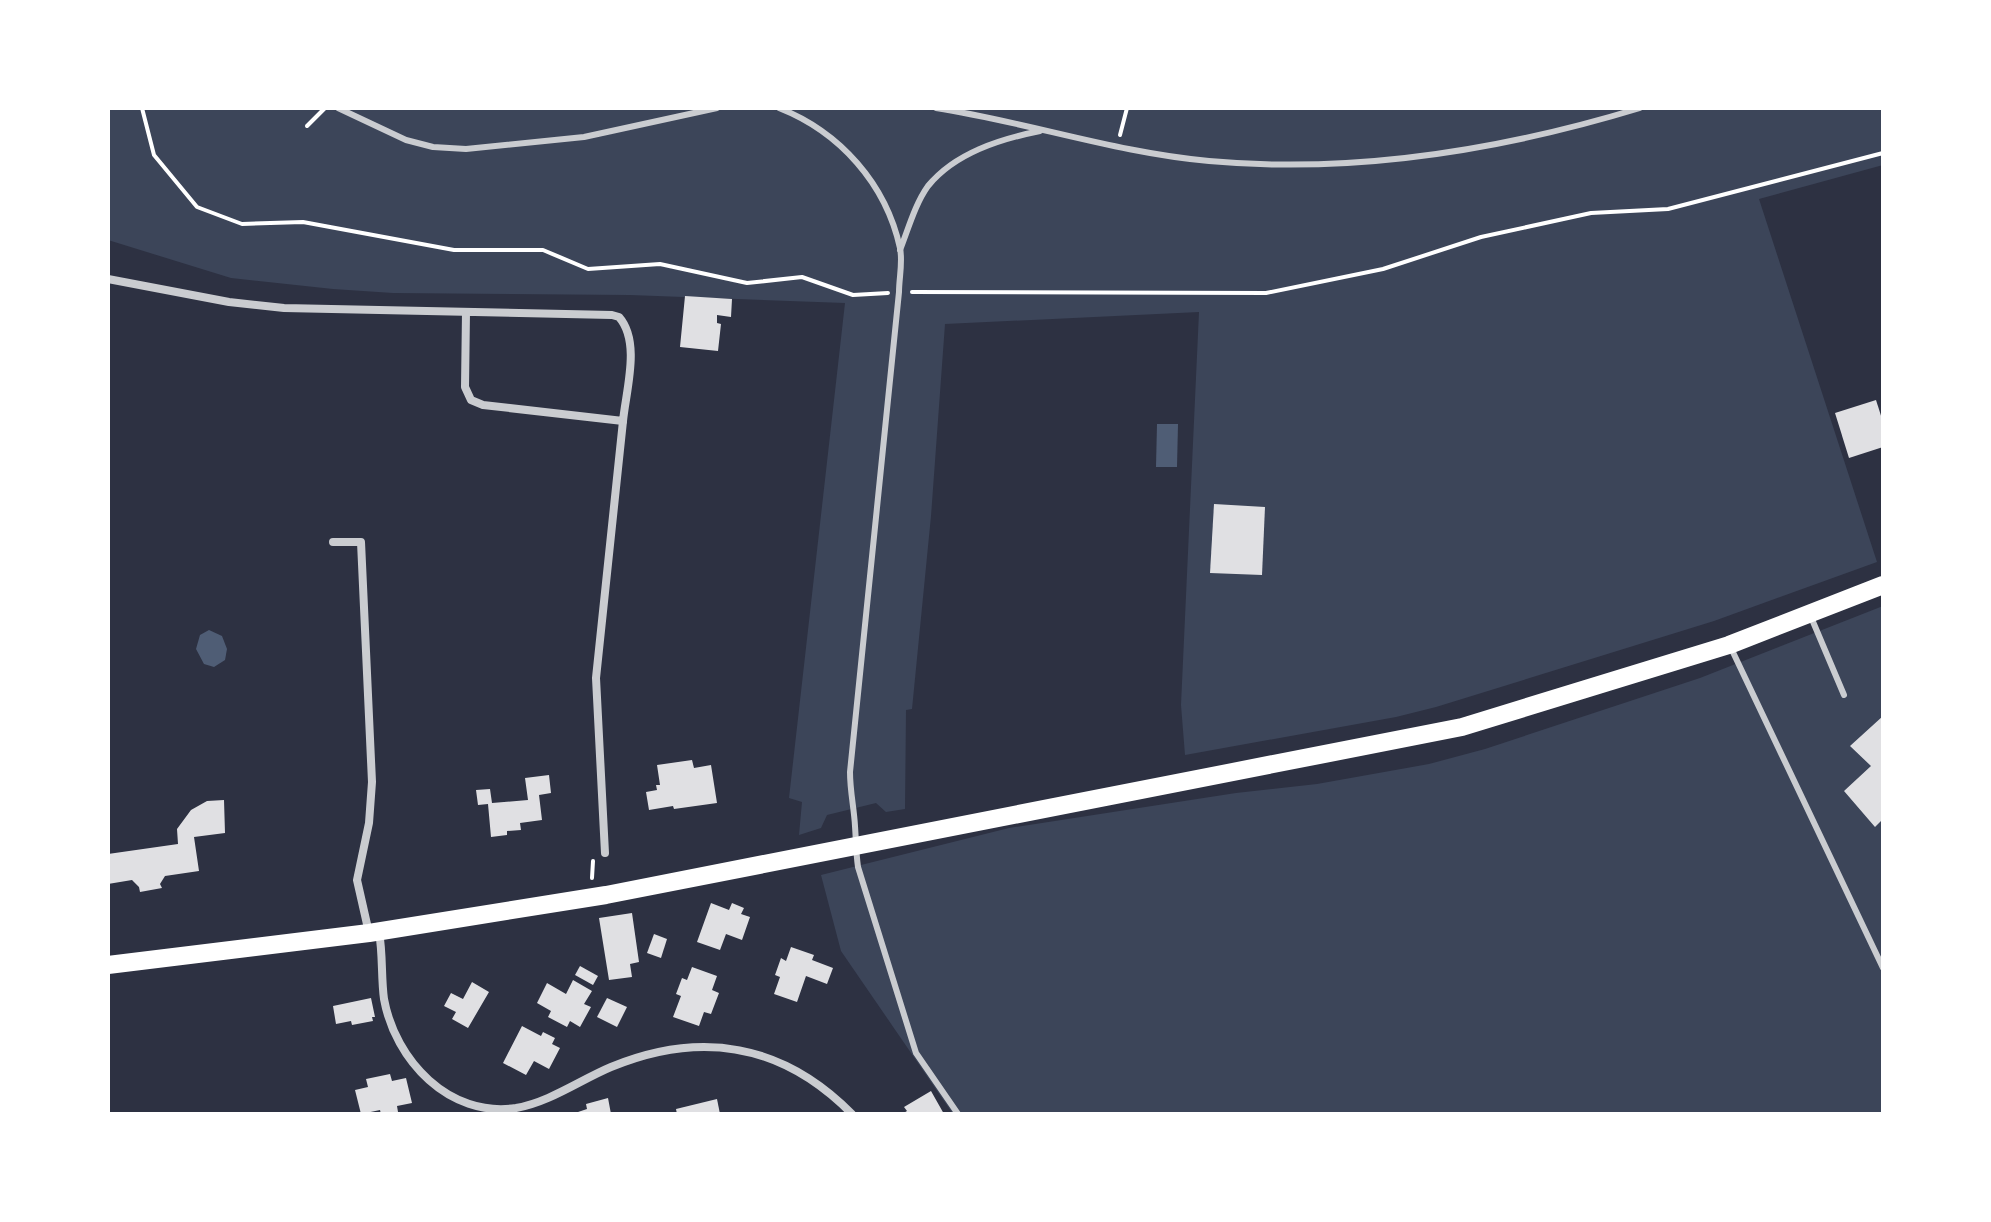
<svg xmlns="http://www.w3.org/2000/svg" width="1991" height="1222" font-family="'Work Sans',sans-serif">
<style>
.green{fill:#3c4559}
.water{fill:#4f5d75}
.building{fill:#e0e0e3}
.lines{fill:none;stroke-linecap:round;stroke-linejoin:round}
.path{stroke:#fff;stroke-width:4}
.service{stroke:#caccd0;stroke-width:6}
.minor{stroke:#caccd0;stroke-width:8}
.trunk{stroke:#fff;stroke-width:18}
</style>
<rect width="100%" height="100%" fill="#2d3142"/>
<g class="green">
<path d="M 108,108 L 1883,108 L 1883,165 L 1759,199 L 1877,562 L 1714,621 L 1436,707 L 1396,717 L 1185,755 L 1181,705 L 1199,312 L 945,324 L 931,516 L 912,709 L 906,710 L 905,809 L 886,812 L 876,803 L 827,815 L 821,828 L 799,835 L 802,802 L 789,798 L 845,303 L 630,295 L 393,293 L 333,289 L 231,278 L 108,240 Z"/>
<path d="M 1883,606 L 1883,1114 L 953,1114 L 841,951 L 821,875 L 1009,828 L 1236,793 L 1317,784 L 1429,764 L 1485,749 L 1700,678 Z"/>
</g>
<g class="water">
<path d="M 1157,424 L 1178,424 L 1177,467 L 1156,467 Z"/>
<path d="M 209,630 L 222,636 L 227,649 L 225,660 L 214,667 L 204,664 L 196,649 L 200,635 Z"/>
</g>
<g class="building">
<path d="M 685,296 L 732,299 L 731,317 L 717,315 L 717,323 L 721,324 L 718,351 L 680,347 Z"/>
<path d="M 1876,400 L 1883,422 L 1883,447 L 1849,458 L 1835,413 Z"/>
<path d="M 1214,504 L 1265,507 L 1262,575 L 1210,573 Z"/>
<path d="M 1883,716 L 1883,819 L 1875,827 L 1844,791 L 1871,766 L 1850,746 Z"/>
<path d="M 692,760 L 694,768 L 711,765 L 717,803 L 674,809 L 673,806 L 649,810 L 646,792 L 657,790 L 656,785 L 660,785 L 657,765 Z"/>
<path d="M 549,775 L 551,793 L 539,795 L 542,820 L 520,823 L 521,830 L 507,831 L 507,835 L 491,837 L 488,804 L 478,805 L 476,790 L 490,789 L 492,803 L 528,800 L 525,778 Z"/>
<path d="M 224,800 L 225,833 L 194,837 L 199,871 L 165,876 L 160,884 L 162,888 L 140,892 L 139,887 L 132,880 L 108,884 L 108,854 L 178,844 L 177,829 L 191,810 L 207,801 Z"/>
<path d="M 711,903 L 729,910 L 732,903 L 744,908 L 741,914 L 750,917 L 742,940 L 726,934 L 720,950 L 697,942 Z"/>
<path d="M 632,913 L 639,962 L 630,964 L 632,977 L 609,980 L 599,918 Z"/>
<path d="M 654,934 L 667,939 L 661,958 L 647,953 Z"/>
<path d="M 791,947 L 814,955 L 812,960 L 833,968 L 827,984 L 806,976 L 797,1002 L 774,994 L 780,977 L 775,975 L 781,958 L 786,961 Z"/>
<path d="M 580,966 L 598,976 L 593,985 L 575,975 Z"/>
<path d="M 692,967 L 717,976 L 712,990 L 719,993 L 711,1014 L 704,1012 L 699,1026 L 673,1017 L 681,996 L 676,994 L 682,978 L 687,980 Z"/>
<path d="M 573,980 L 592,991 L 584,1004 L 591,1007 L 580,1027 L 570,1021 L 567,1027 L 548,1017 L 551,1011 L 537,1003 L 547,983 L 566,994 Z"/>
<path d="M 472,982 L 489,992 L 468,1028 L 452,1019 L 456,1012 L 444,1006 L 451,993 L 463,999 Z"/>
<path d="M 371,998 L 375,1017 L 372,1017 L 373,1021 L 352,1025 L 351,1021 L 336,1024 L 333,1006 Z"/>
<path d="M 607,998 L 627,1007 L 617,1027 L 597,1017 Z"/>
<path d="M 522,1026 L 541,1036 L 543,1032 L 555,1038 L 552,1044 L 560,1048 L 549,1069 L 534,1061 L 526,1075 L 503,1063 Z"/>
<path d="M 390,1074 L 392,1081 L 406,1078 L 412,1103 L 397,1106 L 398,1112 L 389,1114 L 381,1114 L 380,1110 L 361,1114 L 355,1090 L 368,1087 L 366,1079 Z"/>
<path d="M 931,1091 L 944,1114 L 902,1114 L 907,1111 L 904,1107 Z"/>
<path d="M 608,1098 L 611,1114 L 572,1114 L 587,1109 L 586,1104 Z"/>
<path d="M 717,1099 L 720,1114 L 677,1114 L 676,1109 Z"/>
</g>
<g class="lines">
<g class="path">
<path d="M 142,108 L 154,155 L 197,207 L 242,224 L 303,222 L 454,250 L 543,250 L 588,269 L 660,264 L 747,283 L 802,277 L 853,295 L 888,293"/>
<path d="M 307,126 L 325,108"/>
<path d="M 1120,135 L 1127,108"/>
<path d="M 912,292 L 1266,293 L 1383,269 L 1481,237 L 1591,213 L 1668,209 L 1883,153"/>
<path d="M 592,878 L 593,861"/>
</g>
<g class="service">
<path d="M 338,108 L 406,140 L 433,147 L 466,149 L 584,137 L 717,108"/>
<path d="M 779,108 C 840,132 886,184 900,248 C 903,262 899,278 899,292 L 850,772 C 850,791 854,808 855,826 C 856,840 856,853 858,867 L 916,1053 L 958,1114"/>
<path d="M 936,108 C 1027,122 1117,153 1209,161 C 1353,174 1502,150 1640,108"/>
<path d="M 900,250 C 908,230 915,204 928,186 C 955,153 1000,139 1040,131"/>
<path d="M 1811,617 L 1844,695"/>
<path d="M 1731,648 L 1883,968"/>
</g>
<g class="minor">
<path d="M 108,279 L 229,302 L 284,308 L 612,315 L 619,317 C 641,342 626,390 623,421 L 483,405 L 471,400 L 465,387 L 466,312"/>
<path d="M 333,542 L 361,542 L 372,782 L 369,823 L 357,880 L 369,933"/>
<path d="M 605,853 L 596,678 L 623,421"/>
<path d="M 379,932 C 383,954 381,977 384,999 C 395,1060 449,1118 516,1108 C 550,1102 580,1080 611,1067 C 701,1030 783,1044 852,1114"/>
</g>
<path class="trunk" d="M 108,965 L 369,933 L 606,895 L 1462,727 L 1729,645 L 1883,585"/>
</g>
<rect width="1991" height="1222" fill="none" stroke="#ffffff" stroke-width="220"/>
</svg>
